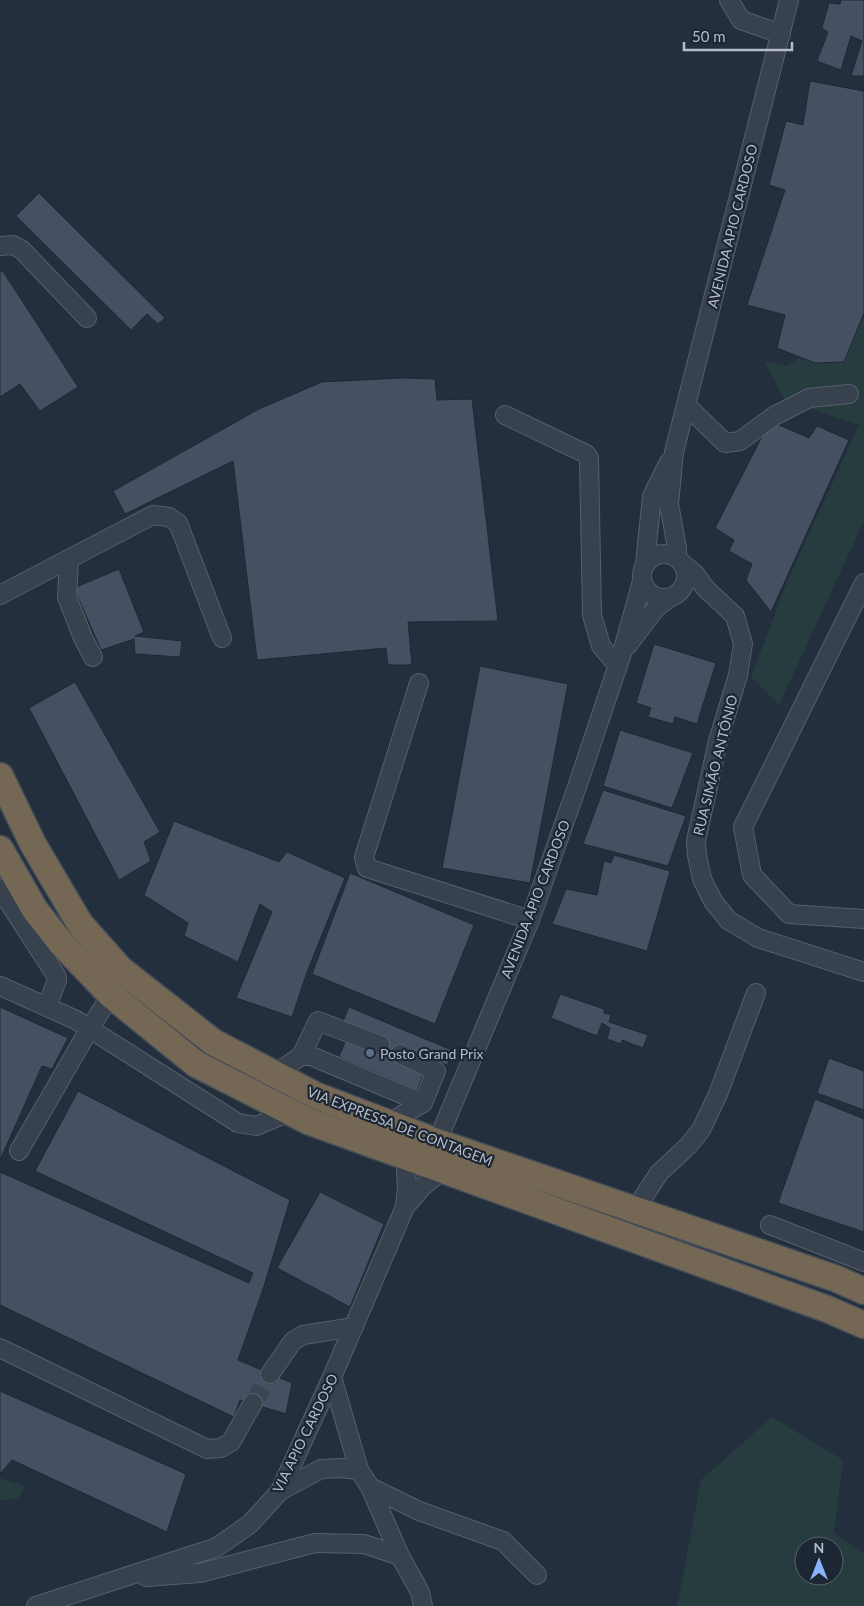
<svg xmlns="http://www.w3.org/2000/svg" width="864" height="1606" font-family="Lato,sans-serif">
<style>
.green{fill:#263c3f;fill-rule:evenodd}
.building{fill:#455162;stroke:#1f2835}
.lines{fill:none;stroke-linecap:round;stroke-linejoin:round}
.minor-tunnel{stroke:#3a4453;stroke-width:18;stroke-dasharray:18 9;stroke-linecap:butt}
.minor-casing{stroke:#565f6c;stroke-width:20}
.highway-casing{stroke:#434c59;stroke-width:29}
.minor{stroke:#38414e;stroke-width:18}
.highway{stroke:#746855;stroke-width:26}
.service-dot{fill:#5c6f8a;stroke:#1d2633;stroke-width:2}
.labels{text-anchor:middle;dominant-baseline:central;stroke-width:4.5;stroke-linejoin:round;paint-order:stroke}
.street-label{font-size:14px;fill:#b4bcc9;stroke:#1d2633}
.poi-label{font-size:14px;fill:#b4bcc9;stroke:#1d2633;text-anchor:start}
</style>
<rect width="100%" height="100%" fill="#242f3e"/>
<g class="green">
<path d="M 864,316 L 864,521 L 779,705 L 751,677 L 787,582 L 859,425 L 785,400 L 764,361 L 787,366 Z"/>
<path d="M 772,1417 L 843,1460 L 834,1533 L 864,1553 L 864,1606 L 677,1606 L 701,1480 ZM 804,1546 L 834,1546 L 834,1576 L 804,1576 Z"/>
<path d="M 0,1478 L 25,1486 L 17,1499 L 0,1500 Z"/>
</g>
<g class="building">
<path d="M 841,0 L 864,0 L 864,76 L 851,76 L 862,41 L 851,36 L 841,70 L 817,61 L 828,32 L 822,28 L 829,3 L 840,4 Z"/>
<path d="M 810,81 L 864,91 L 864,313 L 844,362 L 815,363 L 777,348 L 785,315 L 747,305 L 785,190 L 769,185 L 786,121 L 803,125 Z"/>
<path d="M 39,193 L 165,318 L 158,324 L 147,314 L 131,330 L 16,216 Z"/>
<path d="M 2,270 L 78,387 L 40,411 L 20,384 L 0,397 L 0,272 Z"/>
<path d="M 402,378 L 435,379 L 437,400 L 472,399 L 498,621 L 408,622 L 412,665 L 388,665 L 386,648 L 257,660 L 233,461 L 125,514 L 113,491 L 259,409 L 322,382 Z"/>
<path d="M 770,421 L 809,438 L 817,426 L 849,440 L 771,612 L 746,580 L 752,564 L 729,551 L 734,540 L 715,528 Z"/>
<path d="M 119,569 L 144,632 L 135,636 L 182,641 L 180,657 L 135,654 L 134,639 L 101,650 L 74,588 Z"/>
<path d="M 654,644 L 716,663 L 697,724 L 675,717 L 673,724 L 648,717 L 651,708 L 636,703 Z"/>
<path d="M 480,666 L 568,684 L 530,883 L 442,868 Z"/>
<path d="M 75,682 L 160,832 L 144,842 L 151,861 L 119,880 L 29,708 Z"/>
<path d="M 620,730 L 693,753 L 672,808 L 603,786 Z"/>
<path d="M 603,790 L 686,816 L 668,866 L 583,844 Z"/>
<path d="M 174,821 L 279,862 L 287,852 L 345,878 L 307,972 L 292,1017 L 236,998 L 272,912 L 260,904 L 238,962 L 184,936 L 188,923 L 144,895 Z"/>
<path d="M 614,855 L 670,871 L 647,951 L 552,924 L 566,889 L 597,895 L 604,861 L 611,863 Z"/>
<path d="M 350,873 L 474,925 L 435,1024 L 312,974 Z"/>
<path d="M 560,994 L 604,1009 L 604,1013 L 611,1015 L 609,1022 L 648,1035 L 643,1048 L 622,1040 L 621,1044 L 607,1039 L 610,1028 L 602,1023 L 597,1036 L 551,1018 Z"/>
<path d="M 0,1007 L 68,1038 L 52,1069 L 42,1066 L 0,1160 Z"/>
<path d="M 349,1007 L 454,1051 L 447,1065 L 404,1047 L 425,1071 L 417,1090 L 339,1057 L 347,1037 L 383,1037 L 343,1021 Z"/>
<path d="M 829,1058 L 864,1071 L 864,1110 L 817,1093 Z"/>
<path d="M 78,1091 L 290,1200 L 264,1286 L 238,1360 L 292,1383 L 286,1414 L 240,1400 L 234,1417 L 0,1305 L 0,1172 L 249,1283 L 253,1273 L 35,1171 Z"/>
<path d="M 815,1099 L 864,1119 L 864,1232 L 778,1203 Z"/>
<path d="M 320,1192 L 384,1224 L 350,1307 L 277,1268 Z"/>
<path d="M 0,1391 L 186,1474 L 167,1532 L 12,1460 L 0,1474 Z"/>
</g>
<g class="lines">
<path class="minor-tunnel" d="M 253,1403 L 270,1374"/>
<g class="minor-casing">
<g id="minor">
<path d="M 729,0 L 741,20 L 781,34"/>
<path d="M 0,246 L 13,245 L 22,250 L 87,318"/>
<path d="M 686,405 L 725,443 L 740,441 L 774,416 L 809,398 L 849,394"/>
<path d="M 505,415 L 586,454 L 589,458 L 592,615 L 601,646 L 618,666"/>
<circle cx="664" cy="576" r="22"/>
<path d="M 677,558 L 677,548 L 669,504 L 674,452 L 789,0"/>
<path d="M 69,559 L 67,597 L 83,638 L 93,657"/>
<path d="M 645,564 L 652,496 L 669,462"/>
<path d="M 683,564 L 695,574 L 706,589 L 735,616 L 743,644 L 738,675 L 718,741 L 696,841 L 697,855 L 702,879 L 713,901 L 728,920 L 758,938 L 864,972"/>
<path d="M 864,583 L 743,827 L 752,875 L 789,914 L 864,919"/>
<path d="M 0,595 L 153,515 L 169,517 L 178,523 L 222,638"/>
<path d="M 627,646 L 656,608 L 668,599"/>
<path d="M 419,683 L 364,857 L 367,868 L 530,920"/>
<path d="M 0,889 L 57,977 L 57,980 L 47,1007"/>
<path d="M 0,986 L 76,1020 L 238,1123 L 256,1126 L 290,1112"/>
<path d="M 400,1054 L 436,1071 L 423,1103"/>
<path d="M 301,1056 L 318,1021 L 380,1045"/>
<path d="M 275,1074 L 301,1056 L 311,1056 L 423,1103 L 388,1123"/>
<path d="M 437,1142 L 530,920 L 579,781 L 622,653 L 642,581"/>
<path d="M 19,1151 L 90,1028 L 111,995"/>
<path d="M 405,1156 L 407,1187 L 405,1207"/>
<path d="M 635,1210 L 659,1173 L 688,1146 L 701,1130 L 718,1094 L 756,993"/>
<path d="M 770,1225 L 864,1262"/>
<path d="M 0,1348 L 207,1449 L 221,1448 L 231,1442 L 253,1403"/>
<path d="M 270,1374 L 293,1341 L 303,1335 L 354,1327"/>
<path d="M 332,1377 L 359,1470 L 370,1487 L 400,1556 L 420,1592 L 423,1606"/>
<path d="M 370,1487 L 419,1511 L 503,1541 L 537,1575"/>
<path d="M 280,1491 L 321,1469 L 340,1468 L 359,1470"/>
<path d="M 146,1577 L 200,1573 L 315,1543 L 364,1544 L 400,1556"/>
<path d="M 36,1606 L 217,1547 L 250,1524 L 280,1491 L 332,1377 L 405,1207 L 422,1187 L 443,1170"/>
</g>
</g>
<g class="highway-casing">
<g id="highway">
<path d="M 0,776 L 33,844 L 80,924 L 120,969 L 213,1042 L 317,1096 L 388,1123 L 437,1142 L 837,1279 L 864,1291"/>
<path d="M 0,849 L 35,910 L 61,943 L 111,995 L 196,1064 L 308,1121 L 827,1309 L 864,1325"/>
</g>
</g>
<use href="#minor" class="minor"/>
<use href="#highway" class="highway"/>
</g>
<circle class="service-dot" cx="370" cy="1053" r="5"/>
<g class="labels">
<g class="street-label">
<text transform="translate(732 226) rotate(-76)">AVENIDA APIO CARDOSO</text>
<text transform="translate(715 765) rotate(-76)">RUA SIMÃO ANTÔNIO</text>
<text transform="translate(535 899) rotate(-69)">AVENIDA APIO CARDOSO</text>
<text transform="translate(400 1126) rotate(21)">VIA EXPRESSA DE CONTAGEM</text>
<text transform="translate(305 1433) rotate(-64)">VIA APIO CARDOSO</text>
</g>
<g class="poi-label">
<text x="380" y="1053">Posto Grand Prix</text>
</g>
</g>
<g transform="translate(819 1561)"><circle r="24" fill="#1d2633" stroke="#59626f"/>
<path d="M0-4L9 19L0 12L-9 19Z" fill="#8ab4f8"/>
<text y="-8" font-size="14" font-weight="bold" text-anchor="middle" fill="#b4bcc9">N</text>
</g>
<path d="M684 42v8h108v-8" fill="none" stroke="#b4bcc9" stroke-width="2.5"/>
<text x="692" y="42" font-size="15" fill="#b4bcc9" stroke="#1d2633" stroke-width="4" paint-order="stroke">50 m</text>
</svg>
